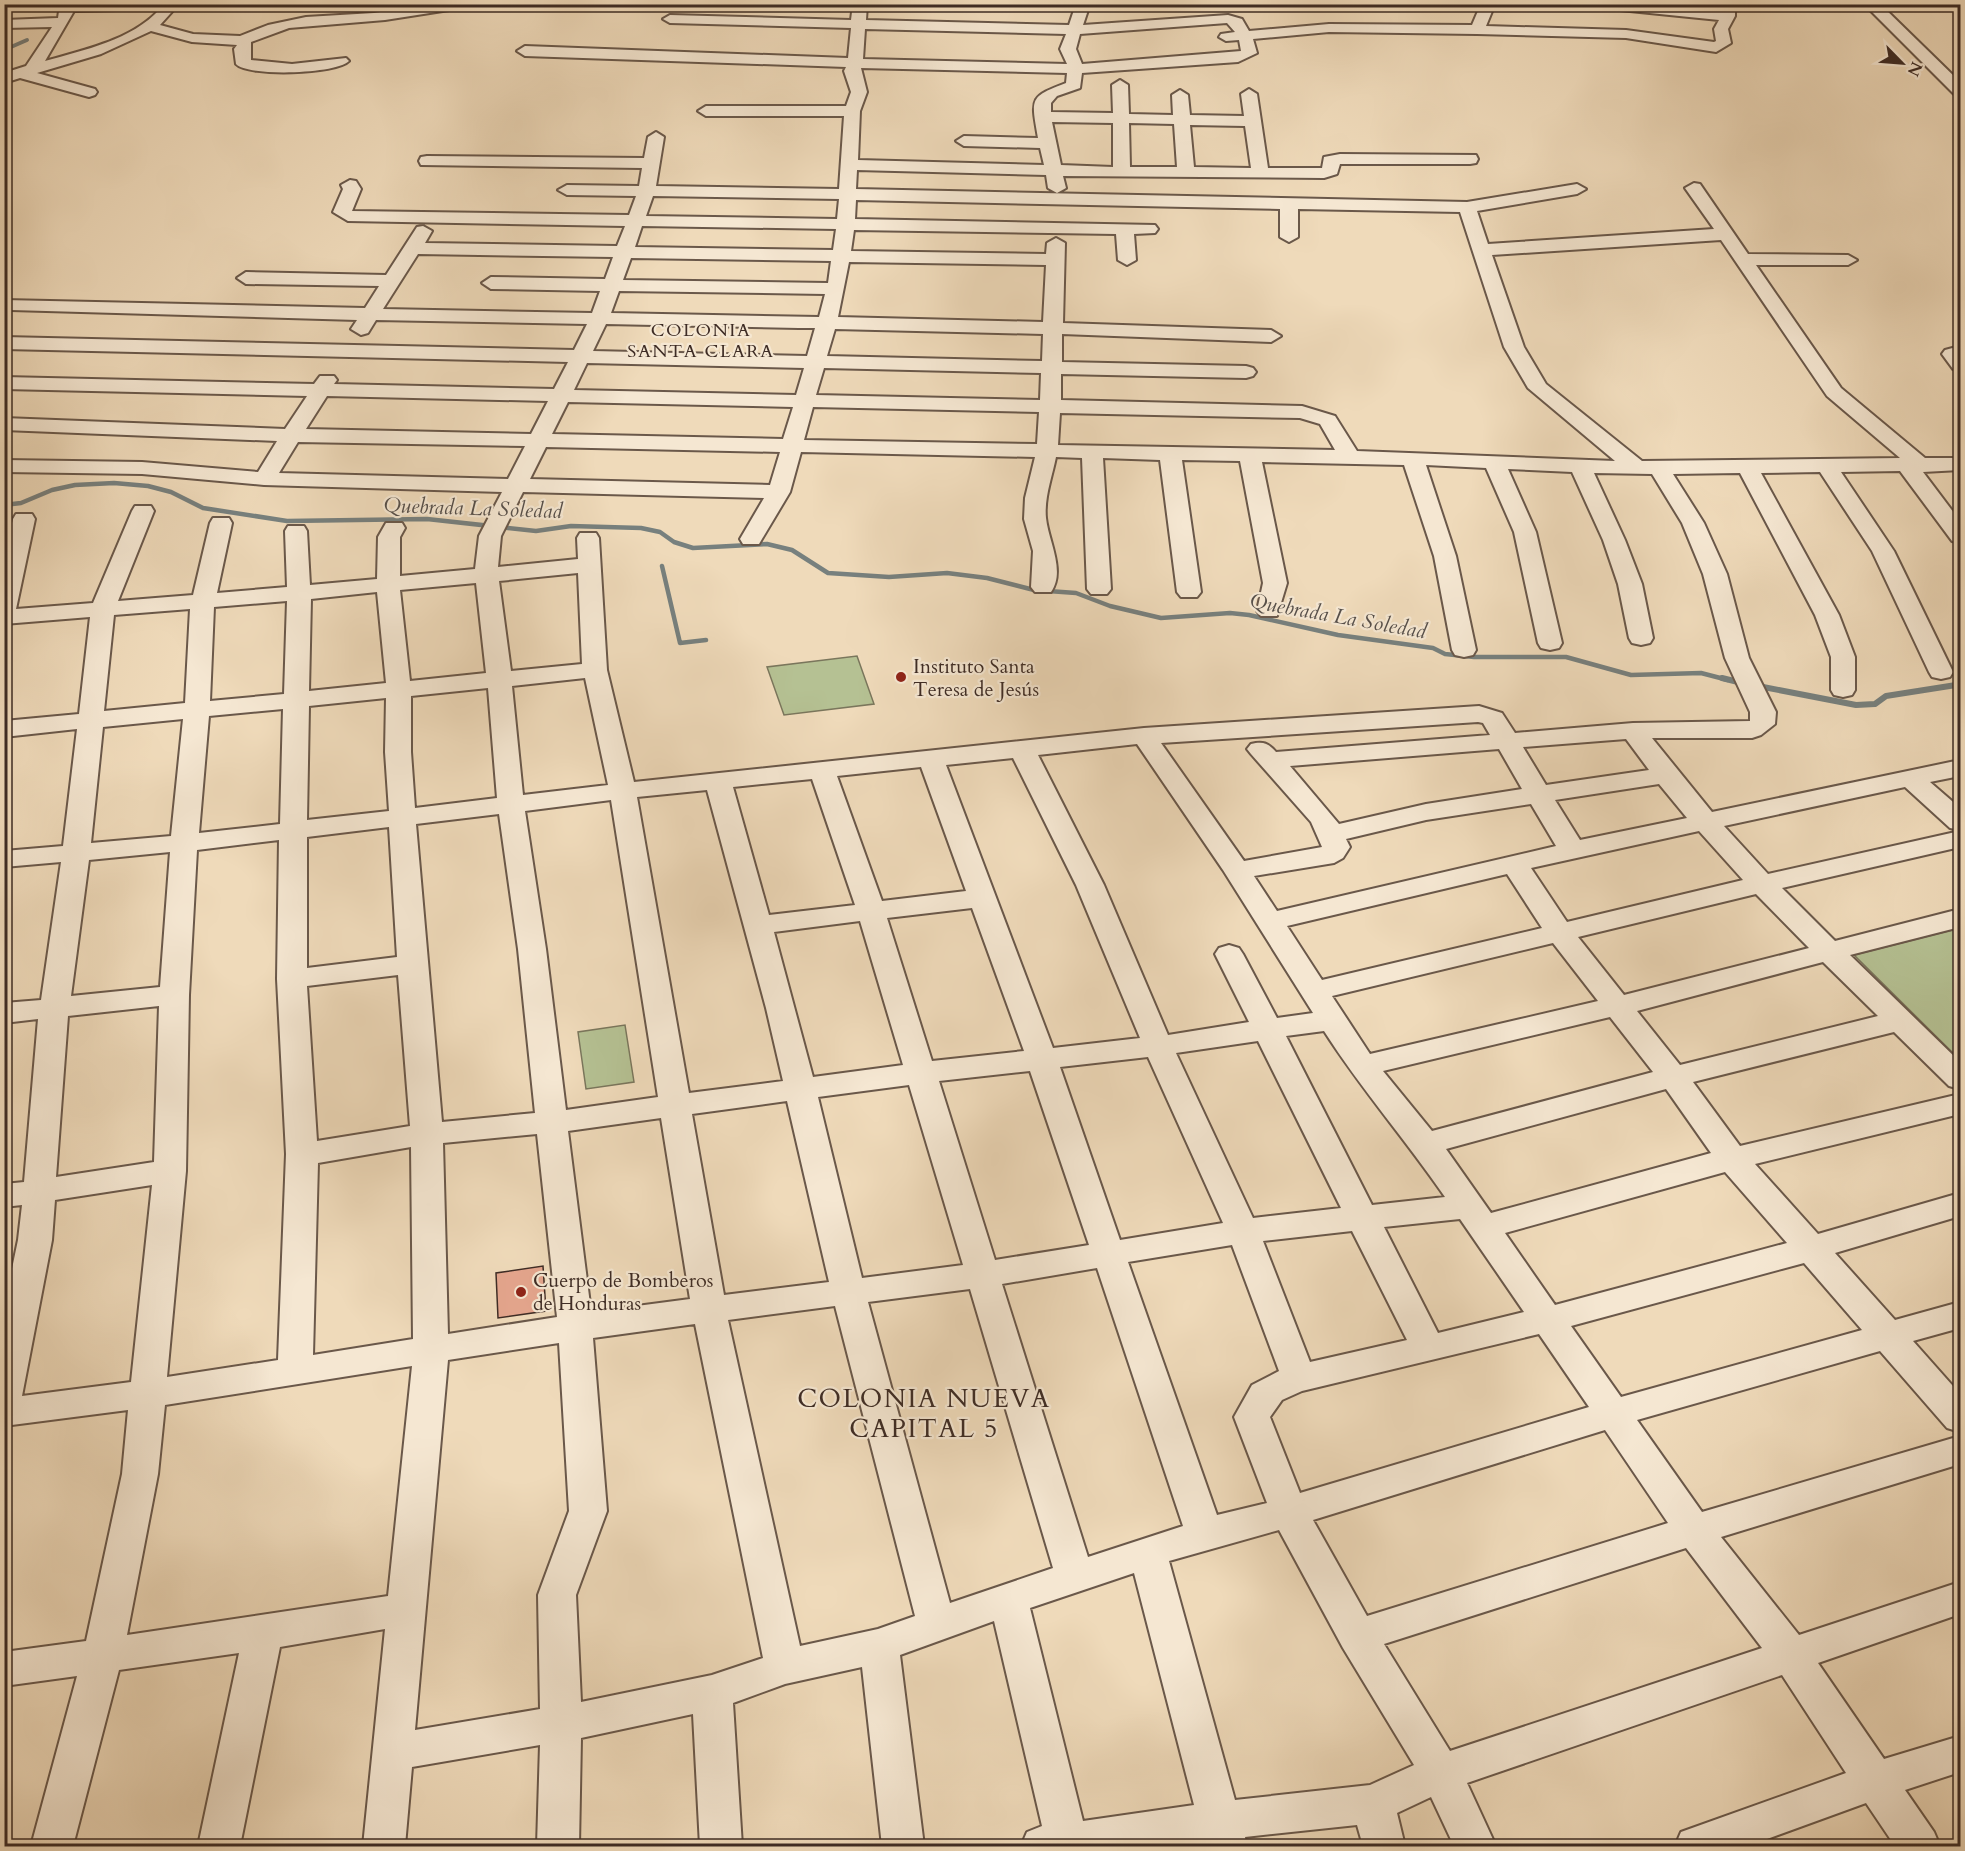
<svg xmlns="http://www.w3.org/2000/svg" width="1965" height="1851" font-family="Cardo,serif">
<rect width="100%" height="100%" fill="#efdaba"/>
<filter id="stains"><feTurbulence type="fractalNoise" baseFrequency=".00333" numOctaves="4"/><feColorMatrix values="0 0 0 0 .2 0 0 0 0 .09 0 0 0 0 .02 0 0 0 .5 -.17"/></filter>
<radialGradient id="worn" r=".72"><stop offset=".6" stop-color="#630" stop-opacity="0"/><stop offset="1" stop-color="#630" stop-opacity=".3"/></radialGradient>
<path fill="#b5c193" stroke="#7a765c" stroke-width="1.5" d="M 857,656 L 874,704 L 784,715 L 767,667 Z
M 1960,928 L 1960,1060 L 1854,955 Z
M 625,1025 L 634,1082 L 586,1089 L 578,1032 Z"/>
<g fill="none" stroke-linecap="round" stroke-linejoin="round">
<path stroke="#77807e" stroke-width="4" d="M 4,50 L 27,40"/>
<path stroke="#77807e" stroke-width="4.5" d="M 4,505 L 21,503 L 52,490 L 75,485 L 114,483 L 148,486 L 171,492 L 203,508 L 287,521 L 427,519 L 536,531 L 571,526 L 641,528 L 660,532 L 674,542 L 693,548 L 767,544 L 792,550 L 828,573 L 889,577 L 947,573 L 987,578 L 1034,590 L 1076,593 L 1110,606 L 1161,618 L 1230,613 L 1249,615 L 1338,635 L 1433,648 L 1445,654 L 1474,657 L 1566,657 L 1631,675 L 1701,673 L 1728,680
M 662,566 L 680,643 L 706,640"/>
<path stroke="#77807e" stroke-width="6" d="M 1722,678 L 1742,683
M 1758,686 L 1856,705 L 1875,704 L 1886,696 L 1956,685 L 1960,681"/>
</g>
<path fill="#e5a68e" stroke="#3e2c25" stroke-width="1.5" d="M 543,1266 L 546,1311 L 498,1318 L 496,1273 Z"/>
<g fill="none" stroke-linecap="round" stroke-linejoin="round">
<g stroke="#6a584a" stroke-width="4">
<path id="minor" d="M 60,4 L 179,4 L 160,25 L 193,34 L 240,36 L 268,25 L 306,17 L 374,13 L 433,4 L 469,4 L 462,8 L 385,20 L 289,28 L 251,42 L 251,60 L 292,64 L 346,58 L 349,61 C 337,74 248,77 236,64 L 234,49 L 237,45 L 192,42 L 151,31 L 101,54 L 37,73 L 95,89 L 97,92 L 95,95 L 89,97 L 20,78 L 4,83 L 4,73 L 26,66 L 52,27 L 4,28 L 4,20 L 58,18 ZM 160,9 C 132,40 84,50 45,61 L 74,11 Z
M 853,4 L 867,4 L 866,20 L 1069,25 L 1076,4 L 1090,4 L 1083,25 L 1228,15 L 1242,19 L 1249,31 L 1329,24 L 1472,25 L 1481,4 L 1495,4 L 1486,26 L 1626,30 L 1714,42 L 1716,41 L 1714,29 L 1719,20 L 1600,8 L 1593,4 L 1652,4 L 1721,11 L 1721,4 L 1735,4 L 1735,16 L 1728,29 L 1731,43 L 1716,52 L 1626,38 L 1477,34 L 1329,32 L 1253,39 L 1257,53 L 1238,62 L 1082,73 L 1080,88 L 1057,96 L 1051,103 L 1051,112 L 1113,113 L 1112,85 L 1120,80 L 1128,85 L 1129,114 L 1173,115 L 1172,95 L 1180,90 L 1188,95 L 1190,115 L 1244,116 L 1241,94 L 1249,89 L 1257,94 L 1268,168 L 1322,168 L 1324,157 L 1340,154 L 1476,155 L 1478,159 L 1476,163 L 1470,164 L 1340,164 L 1337,174 L 1324,178 L 1063,176 L 1066,188 L 1057,193 L 1048,188 L 1046,175 L 857,170 L 856,189 L 1467,202 L 1577,184 L 1586,189 L 1577,194 L 1477,211 L 1488,244 L 1714,229 L 1685,188 L 1694,183 L 1700,184 L 1748,254 L 1848,255 L 1857,260 L 1848,265 L 1756,265 L 1841,388 L 1925,458 L 1960,458 L 1960,470 L 1923,472 L 1960,521 L 1960,543 L 1952,541 L 1900,471 L 1841,472 L 1894,551 L 1953,672 L 1950,677 L 1941,679 L 1932,677 L 1929,672 L 1872,551 L 1820,472 L 1761,473 L 1839,615 L 1855,657 L 1855,690 L 1852,695 L 1843,697 L 1834,695 L 1831,690 L 1831,657 L 1815,615 L 1740,473 L 1673,474 L 1704,523 L 1727,574 L 1749,658 L 1776,712 L 1775,724 L 1761,735 L 1752,738 L 1652,738 L 1712,812 L 1960,760 L 1960,776 L 1930,782 L 1960,808 L 1960,830 L 1950,828 L 1905,787 L 1724,826 L 1768,874 L 1960,831 L 1960,847 L 1782,888 L 1835,941 L 1960,909 L 1960,927 L 1850,955 L 1960,1062 L 1960,1089 L 1949,1086 L 1894,1032 L 1693,1082 L 1740,1146 L 1960,1094 L 1960,1114 L 1755,1164 L 1818,1234 L 1960,1193 L 1960,1216 L 1835,1253 L 1895,1320 L 1960,1302 L 1960,1328 L 1913,1341 L 1960,1394 L 1960,1432 L 1947,1428 L 1880,1351 L 1637,1420 L 1702,1512 L 1960,1436 L 1960,1464 L 1721,1537 L 1799,1635 L 1960,1582 L 1960,1614 L 1818,1663 L 1884,1759 L 1960,1736 L 1960,1772 L 1905,1790 L 1934,1832 L 1940,1846 L 1895,1846 L 1866,1803 L 1748,1846 L 1675,1846 L 1681,1832 L 1846,1773 L 1782,1675 L 1467,1783 L 1496,1846 L 1454,1846 L 1431,1797 L 1397,1813 L 1405,1846 L 1363,1846 L 1357,1825 L 1245,1837 L 1247,1846 L 1205,1846 L 1204,1843 L 1176,1846 L 1021,1846 L 1027,1832 L 1042,1826 L 994,1621 L 900,1655 L 924,1846 L 882,1846 L 862,1667 L 785,1684 L 733,1703 L 742,1846 L 700,1846 L 693,1714 L 581,1738 L 579,1846 L 537,1846 L 540,1745 L 412,1767 L 405,1846 L 363,1846 L 385,1629 L 280,1647 L 240,1846 L 198,1846 L 239,1653 L 119,1670 L 73,1846 L 31,1846 L 77,1676 L 4,1686 L 4,1652 L 86,1641 L 122,1474 L 128,1410 L 4,1426 L 4,1307 L 18,1240 L 22,1205 L 4,1207 L 4,1184 L 24,1182 L 38,1019 L 4,1023 L 4,1003 L 41,1000 L 61,862 L 4,867 L 4,851 L 63,846 L 77,729 L 4,737 L 4,721 L 79,714 L 90,617 L 4,624 L 4,556 L 13,519 L 16,514 L 32,514 L 35,519 L 16,609 L 93,603 L 132,511 L 135,506 L 151,506 L 154,511 L 118,601 L 193,595 L 210,523 L 213,518 L 229,518 L 232,523 L 217,593 L 287,587 L 285,531 L 288,526 L 304,526 L 307,531 L 310,585 L 377,579 L 378,537 L 386,523 L 402,523 L 405,528 L 400,537 L 400,576 L 475,569 L 479,536 L 502,492 L 264,485 L 142,474 L 4,472 L 4,460 L 142,462 L 258,472 L 277,441 L 4,430 L 4,418 L 285,429 L 307,396 L 4,389 L 4,377 L 314,384 L 320,376 L 334,376 L 337,380 L 334,384 L 554,389 L 568,362 L 4,349 L 4,337 L 574,350 L 587,324 L 376,320 L 368,333 L 361,335 L 351,329 L 357,320 L 11,310 L 4,308 L 4,300 L 365,308 L 379,286 L 246,284 L 237,278 L 246,272 L 386,275 L 417,227 L 423,226 L 432,231 L 425,243 L 617,246 L 625,226 L 348,221 L 333,212 L 343,189 L 341,185 L 350,180 L 356,181 L 361,189 L 352,211 L 629,215 L 636,196 L 567,195 L 558,190 L 567,185 L 639,186 L 642,168 L 421,165 L 419,161 L 421,157 L 427,156 L 644,158 L 648,137 L 656,132 L 664,137 L 656,186 L 839,189 L 844,116 L 706,116 L 698,111 L 706,106 L 846,106 L 851,92 L 844,71 L 846,67 L 525,56 L 517,51 L 525,46 L 848,58 L 851,28 L 670,23 L 663,19 L 670,15 L 851,20 ZM 1227,23 L 1235,32 L 1221,34 L 1219,37 L 1226,41 L 1239,40 L 1241,51 L 1082,64 L 1076,49 L 1080,34 ZM 865,29 L 1066,34 L 1060,49 L 1067,64 L 863,59 ZM 861,68 L 1067,73 L 1066,83 C 1029,97 1031,98 1038,138 L 964,136 L 956,141 L 964,146 L 1040,148 L 1044,165 L 858,160 L 860,111 L 867,92 ZM 1052,122 L 1113,123 L 1113,167 L 1061,165 ZM 1129,123 L 1174,124 L 1177,167 L 1130,167 ZM 1190,125 L 1245,126 L 1251,168 L 1194,167 ZM 653,196 L 839,199 L 837,219 L 646,216 ZM 856,200 L 1280,209 L 1280,237 L 1289,242 L 1298,237 L 1298,209 L 1460,212 L 1504,347 L 1528,388 L 1615,461 L 1357,451 L 1335,416 L 1302,406 L 1061,400 L 1061,374 L 1246,378 L 1253,376 L 1256,372 L 1253,368 L 1246,366 L 1062,362 L 1062,334 L 1271,342 L 1281,336 L 1271,330 L 1063,323 L 1065,243 L 1056,238 L 1047,243 L 1046,254 L 851,251 L 854,230 L 1116,234 L 1118,260 L 1127,265 L 1136,260 L 1134,234 L 1155,233 L 1158,229 L 1155,225 L 855,219 ZM 642,226 L 836,229 L 833,250 L 635,247 ZM 1721,240 L 1827,396 L 1900,458 L 1642,461 L 1546,384 L 1524,347 L 1492,255 ZM 418,254 L 613,257 L 605,279 L 491,277 L 482,283 L 491,289 L 600,291 L 592,313 L 383,309 ZM 631,258 L 831,261 L 828,283 L 623,280 ZM 849,262 L 1046,265 L 1043,322 L 838,317 ZM 619,291 L 825,294 L 819,317 L 611,313 ZM 606,324 L 799,328 L 815,328 L 807,356 L 593,351 ZM 835,329 L 1043,334 L 1042,361 L 827,356 ZM 587,363 L 804,368 L 796,395 L 574,390 ZM 824,368 L 1041,373 L 1040,400 L 816,395 ZM 327,396 L 548,401 L 531,434 L 306,429 ZM 568,402 L 793,407 L 783,439 L 552,434 ZM 813,407 L 1039,412 L 1037,444 L 804,440 ZM 1060,413 L 1300,418 L 1320,424 L 1335,450 L 1058,445 ZM 298,442 L 525,446 L 508,479 L 279,473 ZM 546,447 L 780,452 L 770,485 L 530,479 ZM 801,452 L 1035,457 L 1025,498 L 1024,519 L 1033,551 L 1031,587 L 1035,592 L 1051,592 C 1066,571 1048,540 1046,518 C 1044,498 1052,477 1056,457 L 1082,458 L 1087,589 L 1091,594 L 1107,594 L 1111,589 L 1103,458 L 1160,460 L 1177,592 L 1181,597 L 1197,597 L 1201,592 L 1182,460 L 1240,461 L 1263,583 L 1257,611 L 1261,616 L 1277,616 L 1287,583 L 1262,462 L 1404,465 L 1434,556 L 1452,650 L 1455,655 L 1464,657 L 1473,655 L 1476,650 L 1456,556 L 1426,465 L 1486,468 L 1514,532 L 1538,643 L 1541,648 L 1550,650 L 1559,648 L 1562,643 L 1536,532 L 1508,469 L 1572,472 L 1603,540 L 1618,584 L 1629,638 L 1632,643 L 1641,645 L 1650,643 L 1653,638 L 1642,584 L 1625,540 L 1594,473 L 1652,474 L 1682,523 L 1703,574 L 1725,658 L 1750,712 L 1750,721 L 1633,723 L 1515,733 L 1502,713 L 1479,706 L 1144,728 L 634,782 L 607,670 L 599,538 L 596,533 L 580,533 L 577,538 L 578,559 L 498,567 L 501,536 L 523,492 L 764,498 L 740,539 L 743,544 L 759,544 L 790,492 ZM 578,573 L 582,664 L 511,671 L 499,581 ZM 476,583 L 486,673 L 410,681 L 400,590 ZM 377,592 L 386,683 L 309,691 L 311,599 ZM 287,601 L 284,694 L 210,701 L 214,607 ZM 190,609 L 185,703 L 104,711 L 114,615 ZM 585,678 L 608,785 L 523,795 L 512,686 ZM 488,688 L 497,798 L 415,808 L 411,752 L 411,696 ZM 386,698 L 385,752 L 389,811 L 307,820 L 309,706 ZM 283,709 L 280,824 L 199,833 L 209,716 ZM 183,719 L 171,836 L 91,843 L 103,727 ZM 1478,722 L 1483,723 L 1490,735 L 1276,752 C 1268,743 1263,741 1251,744 L 1247,749 L 1251,754 L 1311,822 L 1322,847 L 1244,861 L 1161,743 ZM 1626,739 L 1649,770 L 1546,785 L 1523,747 ZM 1137,744 L 1223,870 L 1313,1013 L 1277,1018 L 1243,954 L 1239,948 L 1229,945 L 1219,948 L 1215,954 L 1249,1022 L 1168,1035 L 1104,885 L 1038,755 ZM 1499,749 L 1522,789 L 1426,804 L 1339,824 L 1290,766 ZM 1013,758 L 1076,885 L 1140,1038 L 1053,1048 L 946,765 ZM 921,767 L 966,891 L 882,901 L 837,776 ZM 812,779 L 855,905 L 769,915 L 733,787 ZM 1659,784 L 1687,818 L 1580,840 L 1555,800 ZM 707,790 L 766,1008 L 783,1081 L 689,1093 L 637,797 ZM 611,800 L 658,1097 L 566,1110 L 546,949 L 525,811 ZM 1531,804 L 1556,846 L 1277,911 L 1254,876 L 1334,863 L 1343,858 L 1350,847 L 1346,839 L 1426,820 ZM 499,814 L 518,949 L 535,1113 L 442,1122 L 416,824 ZM 389,827 L 397,957 L 307,968 L 307,837 ZM 1699,831 L 1743,880 L 1567,922 L 1531,868 ZM 279,840 L 277,979 L 286,1154 L 278,1360 L 167,1377 L 186,1171 L 189,995 L 197,850 ZM 170,852 L 160,987 L 71,996 L 89,860 ZM 1507,874 L 1542,928 L 1322,980 L 1287,926 ZM 1756,894 L 1809,948 L 1624,995 L 1578,937 ZM 972,908 L 1024,1051 L 932,1061 L 887,918 ZM 860,921 L 903,1065 L 813,1077 L 774,932 ZM 1553,943 L 1598,1001 L 1370,1054 L 1332,996 ZM 1823,962 L 1878,1016 L 1680,1065 L 1637,1011 ZM 398,975 L 410,1126 L 317,1141 L 307,986 ZM 159,1006 L 154,1162 L 56,1177 L 68,1016 ZM 1610,1017 L 1653,1072 L 1432,1131 L 1383,1071 ZM 1324,1031 C 1361,1089 1406,1140 1445,1197 L 1372,1205 L 1286,1036 ZM 1258,1041 L 1341,1208 L 1253,1218 L 1176,1053 ZM 1148,1057 L 1223,1223 L 1120,1240 L 1060,1067 ZM 1030,1071 L 1089,1245 L 995,1260 L 939,1081 ZM 909,1085 L 963,1265 L 862,1278 L 818,1097 ZM 1666,1089 L 1711,1153 L 1491,1213 L 1446,1149 ZM 787,1101 L 829,1282 L 724,1295 L 692,1114 ZM 661,1118 L 690,1299 L 591,1312 L 568,1131 ZM 537,1134 L 557,1317 L 448,1334 L 443,1143 ZM 411,1147 L 413,1339 L 313,1355 L 318,1163 ZM 1725,1172 L 1787,1243 L 1555,1305 L 1505,1233 ZM 152,1185 L 131,1382 L 22,1396 L 52,1240 L 55,1200 ZM 1460,1219 L 1524,1312 L 1438,1333 L 1384,1227 ZM 1352,1231 L 1407,1340 L 1310,1362 L 1263,1241 ZM 1232,1245 L 1279,1371 L 1252,1385 L 1234,1417 L 1267,1503 L 1217,1515 L 1128,1262 ZM 1804,1263 L 1862,1330 L 1621,1397 L 1571,1326 ZM 1097,1268 L 1183,1526 L 1088,1557 L 1002,1284 ZM 970,1289 L 1053,1568 L 950,1603 L 868,1302 ZM 835,1306 L 915,1616 L 878,1629 L 800,1646 L 728,1320 ZM 695,1324 L 763,1658 L 712,1675 L 581,1702 L 576,1595 L 607,1511 L 593,1338 ZM 1539,1334 L 1589,1407 L 1300,1493 L 1270,1417 L 1282,1400 L 1302,1391 ZM 559,1343 L 569,1511 L 538,1595 L 540,1709 L 415,1730 L 448,1360 ZM 412,1366 L 388,1596 L 127,1635 L 158,1474 L 165,1405 ZM 1605,1430 L 1668,1523 L 1367,1616 L 1313,1520 ZM 1279,1530 L 1343,1648 L 1414,1765 L 1370,1785 L 1235,1800 L 1169,1561 ZM 1686,1548 L 1762,1648 L 1450,1751 L 1384,1644 ZM 1134,1573 L 1194,1805 L 1083,1821 L 1030,1608 Z
M 1864,4 L 1880,4 L 1960,82 L 1960,96 L 1954,94 Z
M 1960,346 L 1960,371 L 1953,369 L 1942,354 L 1945,350 Z"/>
</g>
<use href="#minor" fill="#f5e7d2" fill-rule="evenodd"/>
</g>
<g fill="#8f2418" stroke="#f5e7d2" stroke-width="2">
<circle cx="901" cy="677" r="6"/>
<circle cx="521" cy="1292" r="6"/>
</g>
<g text-anchor="middle" stroke-width="4.5" stroke-linejoin="round" paint-order="stroke">
<g font-size="18" letter-spacing="1.5" fill="#3e2c25" stroke="#f5e7d2">
<text x="701" y="336">COLONIA<tspan x="701" dy="21">SANTA CLARA</tspan></text>
</g>
<g font-size="20" fill="#3e2c25" stroke="#f5e7d2" text-anchor="start">
<text x="913" y="673">Instituto Santa<tspan x="913" dy="23">Teresa de Jesús</tspan></text>
<text x="533" y="1287">Cuerpo de Bomberos<tspan x="533" dy="23">de Honduras</tspan></text>
</g>
<g font-size="21" font-style="italic" fill="#564f4a" stroke="#f5e7d2">
<text transform="translate(473 508) rotate(2)" y="7">Quebrada La Soledad</text>
<text transform="translate(1338 616) rotate(10)" y="7">Quebrada La Soledad</text>
</g>
<g font-size="26" letter-spacing="1.5" fill="#3e2c25" stroke="#f5e7d2">
<text x="924" y="1407">COLONIA NUEVA<tspan x="924" dy="30">CAPITAL 5</tspan></text>
</g>
</g>
<rect width="1965" height="1851" fill="none" stroke="#efdaba" stroke-width="24"/>
<rect x="6" y="6" width="1953" height="1839" fill="none" stroke="#3e2c25" stroke-width="3"/>
<rect x="12" y="12" width="1941" height="1827" fill="none" stroke="#3e2c25" stroke-width="1.5"/>
<g transform="translate(1902 63) rotate(115)" stroke="#f5e7d2" stroke-width="4.5" paint-order="stroke">
<path d="M0-4.5L10 22L0 15L-10 22Z" fill="#3e2c25"/>
<text y="-9" font-size="16" font-weight="bold" text-anchor="middle" fill="#3e2c25">N</text>
</g>
<rect width="100%" height="100%" filter="url(#stains)"/>
<rect width="100%" height="100%" fill="url(#worn)"/>
</svg>
